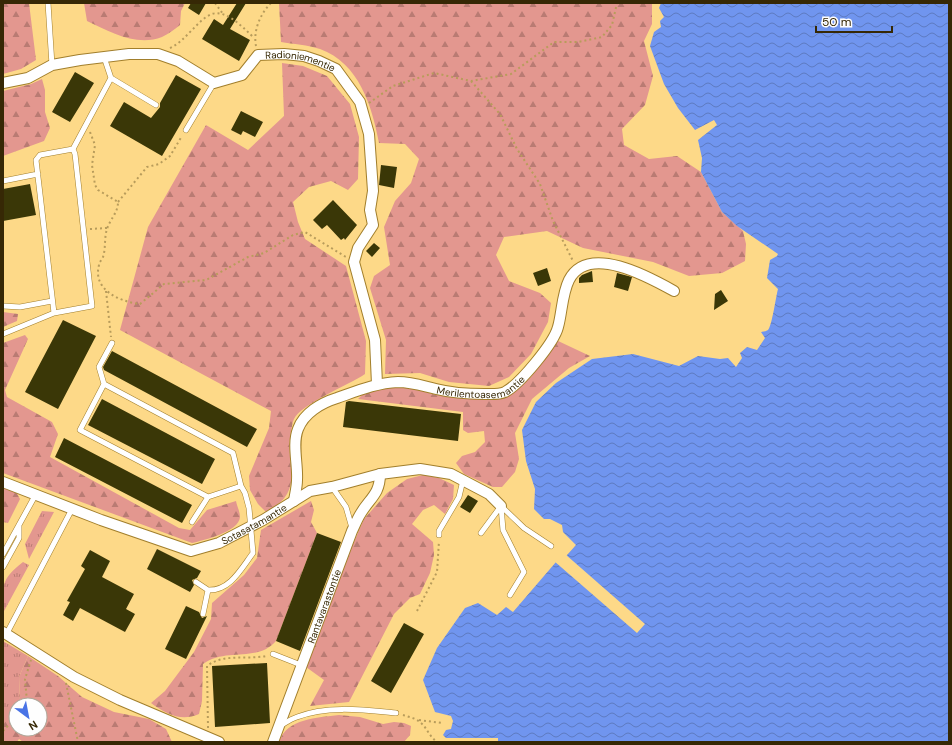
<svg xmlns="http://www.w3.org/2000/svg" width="952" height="745" font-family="'DM Sans',sans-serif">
<defs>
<pattern id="grass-tufts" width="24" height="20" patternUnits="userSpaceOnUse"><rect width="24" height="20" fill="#e3978f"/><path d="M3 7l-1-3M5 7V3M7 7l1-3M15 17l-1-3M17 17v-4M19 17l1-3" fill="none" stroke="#b97b73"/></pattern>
<pattern id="forest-firs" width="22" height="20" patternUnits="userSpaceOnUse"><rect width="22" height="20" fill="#e3978f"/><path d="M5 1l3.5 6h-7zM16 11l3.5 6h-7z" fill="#b97b73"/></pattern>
<pattern id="water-waves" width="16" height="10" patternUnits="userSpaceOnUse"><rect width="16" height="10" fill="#7095ef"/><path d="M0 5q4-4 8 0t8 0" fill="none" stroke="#5d7ac0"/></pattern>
</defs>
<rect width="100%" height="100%" fill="#fdd988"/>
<path fill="url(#grass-tufts)" d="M 42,511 L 54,512 L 29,559 L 25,544 Z
M 23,562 L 29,565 L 3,613 C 3,585 0,580 23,562 Z
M 3,641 L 28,656 L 19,677 L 20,700 L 12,715 L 3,725 Z"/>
<path fill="url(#forest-firs)" d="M 3,3 L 29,3 L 36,60 L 21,69 L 3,74 Z
M 84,3 L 185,3 L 181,11 L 180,25 C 175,29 168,34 162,37 C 137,47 110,32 87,21 Z
M 279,3 L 652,3 L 652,24 L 644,41 L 653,76 L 645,105 L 622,129 L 624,145 L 649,159 L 677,156 L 701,172 L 722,212 L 743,231 L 746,244 L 745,261 L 722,273 L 689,276 L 653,262 L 583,248 L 547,231 L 504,237 L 496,255 L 509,281 L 540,293 L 551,303 L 548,322 L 531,354 L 509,377 L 489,386 L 449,382 L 420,373 L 385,374 L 386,340 L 370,288 L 374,276 L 390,265 L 384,227 L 395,201 L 411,183 L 419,159 L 405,144 L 379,143 C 372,106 359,63 320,49 C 308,45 293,44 281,42 Z
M 282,63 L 303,66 L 327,76 L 350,104 L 359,137 L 358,179 L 348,190 L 331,181 L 309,187 L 293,202 L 298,222 L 305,239 L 346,266 L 366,341 L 365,374 C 349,385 301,404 294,419 C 292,423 292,428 291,431 C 284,466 307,491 266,512 L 258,504 L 250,490 L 249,476 L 269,428 L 271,411 L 120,330 L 148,227 L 206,125 L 248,150 L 284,116 Z
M 42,79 L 45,90 L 45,112 L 50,128 L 44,141 L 3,156 L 3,91 L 31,84 Z
M 3,312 L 18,314 L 17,321 L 3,327 Z
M 25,335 L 28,339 L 5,390 L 7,397 L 52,422 L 58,434 L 50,457 L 179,528 L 190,530 L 207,510 L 236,501 C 237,506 240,512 240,517 C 239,532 204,540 192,543 L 3,473 L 3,343 Z
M 556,340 L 590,356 L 569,368 L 532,399 L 515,433 L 519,459 L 515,472 L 502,487 L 493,487 L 464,474 L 456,463 L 462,456 L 475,452 L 485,442 L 484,431 L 468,433 L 463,430 L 463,412 L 358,399 L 364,393 L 384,387 L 408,386 L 432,394 L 469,399 L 491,399 L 508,396 L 531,377 Z
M 423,475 L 439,478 L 454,485 L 453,499 L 445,514 L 434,505 L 423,510 L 412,524 L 433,542 L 434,555 L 430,573 L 420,594 L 410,598 L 394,614 L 349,702 L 310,706 L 324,680 L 306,667 L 353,544 L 364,519 L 387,493 L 407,479 Z
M 3,487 L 16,492 L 20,499 L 8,523 L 3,522 Z
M 311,501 L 314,510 L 311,522 L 317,533 L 276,641 C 257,663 227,647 203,664 L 202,701 L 199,714 C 181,722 166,714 151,703 L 165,691 L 194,652 L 211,619 L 212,603 L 244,575 L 257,558 L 261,530 Z
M 28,656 L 58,676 L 82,697 L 114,712 L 149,719 L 166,729 L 172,742 L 23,742 L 19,739 L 17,742 L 3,742 L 3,725 L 16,708 L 16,729 L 40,729 L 40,705 L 18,705 L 20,700 L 19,677 Z
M 339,715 L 360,717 L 383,724 L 394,722 L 404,723 L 411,726 L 410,735 L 404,742 L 279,742 C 287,718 317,718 339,715 Z"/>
<path fill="url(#water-waves)" d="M 661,3 L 949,3 L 949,742 L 445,742 L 446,738 L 443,735 L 446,730 L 451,729 L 453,721 L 451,716 L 435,712 L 423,680 L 437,648 L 465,608 L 478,603 L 497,615 L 506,607 L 513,612 L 556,562 L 559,564 L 576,545 L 563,532 L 562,525 L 550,519 L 544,519 L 534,509 L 535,489 L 526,461 L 522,430 L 536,402 L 556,383 L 592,359 L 633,354 L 679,366 L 698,356 L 720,359 L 728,358 L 736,367 L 742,358 L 740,353 L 747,347 L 757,350 L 765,338 L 761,332 C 762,332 767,331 768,330 C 772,326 776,296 778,289 L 767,278 L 770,260 L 777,256 L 778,254 L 737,226 L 722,212 L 701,172 L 702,158 L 698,140 L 717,125 L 714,120 L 695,130 L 678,108 L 664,84 L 650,46 L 654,32 L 661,27 L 660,21 L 664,17 L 659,8 Z"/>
<path fill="#fdd988" d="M 565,554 L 645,624 L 637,633 L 554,561 L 558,561 Z
M 444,738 L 498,738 L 498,742 L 443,742 Z"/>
<path fill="#3a3707" d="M 191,3 L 206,3 L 199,15 L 188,8 Z
M 237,3 L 246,3 L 230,29 L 250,40 L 239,61 L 202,39 L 214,19 L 223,25 Z
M 75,72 L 94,83 L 70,122 L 52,112 Z
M 176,75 L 201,89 L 162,156 L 110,126 L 124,102 L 151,118 L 160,107 L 160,103 Z
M 241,111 L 263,122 L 255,137 L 243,131 L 241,135 L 231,130 Z
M 381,165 L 397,167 L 394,188 L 379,185 Z
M 30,184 L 36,215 L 3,221 L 3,189 Z
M 333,200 L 357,225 L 345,240 L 344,238 L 341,240 L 327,225 L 322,229 L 313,220 Z
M 374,243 L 380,248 L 372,257 L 366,251 Z
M 547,268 L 551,281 L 538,286 L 533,273 Z
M 592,271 L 593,282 L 579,283 L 579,278 L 582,275 Z
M 617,273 L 632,277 L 628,291 L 614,287 Z
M 721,290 L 728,301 L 714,310 L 715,294 Z
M 63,320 L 96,336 L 58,409 L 25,392 Z
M 112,351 L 257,429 L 247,447 L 104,370 L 103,367 Z
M 102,399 L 215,459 L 202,484 L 88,425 Z
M 349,401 L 461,414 L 458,441 L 343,427 L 346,402 Z
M 64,438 L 192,505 L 182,523 L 55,457 Z
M 468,495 L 478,501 L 470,513 L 460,507 Z
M 317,533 L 341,542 L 300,651 L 276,641 Z
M 157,549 L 201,571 L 197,578 L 192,580 L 194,585 L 190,592 L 147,569 Z
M 90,550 L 110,561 L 102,577 L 134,594 L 126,609 L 135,614 L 125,632 L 80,608 L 73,621 L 63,615 L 70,602 L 67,601 L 85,569 L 81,566 Z
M 186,606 L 199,612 L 202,618 L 207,616 L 186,659 L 165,649 Z
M 404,623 L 424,634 L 391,693 L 371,681 Z
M 267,663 L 270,723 L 215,727 L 212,666 Z"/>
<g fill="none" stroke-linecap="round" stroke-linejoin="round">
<g stroke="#a27f2c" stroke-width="6">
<path id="lane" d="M 48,3 L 52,65
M 111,78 L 156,105
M 186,130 L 214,83
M 73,149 L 111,78 L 104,57
M 3,181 L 38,174
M 3,306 L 20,307 L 52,301
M 3,334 L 54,313 L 92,306 L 75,154 L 73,149 L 40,155 L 36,160 L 54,313
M 104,384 L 99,367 L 112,343
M 332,487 L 346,507 L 352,528
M 501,506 L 503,530 L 524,572 L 510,595
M 501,506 L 524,528 L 551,546
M 192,522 L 208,497
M 481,533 L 501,506
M 439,535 L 439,531 L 459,497 L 463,480
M 3,554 L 36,494
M 3,567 L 19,538 L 19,526
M 196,582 L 208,590 C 230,591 241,569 253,553 L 249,508 L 245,493 L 241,486 L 233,453 L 104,384 L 80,430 L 208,497 L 241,486
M 203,614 L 208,590
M 7,633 L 72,509
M 273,654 L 301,665
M 280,726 C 285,723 291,719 297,717 C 327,705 365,710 396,713"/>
</g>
<g stroke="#a27f2c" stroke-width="12">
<g id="street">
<path id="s1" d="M 3,83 L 28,78 L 52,65 L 80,60 L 129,54 L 158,54 L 178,61 L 214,83 L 242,75 L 258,55 L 284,54 L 304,56 L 319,61 L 336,69 L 360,102 L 369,134 L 373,191 L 370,210 L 373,225 L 358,248 L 354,262 L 375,340 L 377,384"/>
<path id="s2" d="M 3,482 L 101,520 L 191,551 L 219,543 L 263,520 L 310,491 L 332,487 L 380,474 L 420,469 L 451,474 L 489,494 L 501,506"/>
<path id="s3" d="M 294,501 C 295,494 297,487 297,480 C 298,464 292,444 298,429 C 304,413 321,403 337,398 C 357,391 376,383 398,382 C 412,382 423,386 436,389 C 452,393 468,394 484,394 C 491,394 498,395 505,392 C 520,384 554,343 558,327 C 562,313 562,294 569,280 C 588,243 649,277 674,291"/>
<path d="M 3,632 L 74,677 L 120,700 L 219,742"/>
<path id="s4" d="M 273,742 L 352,531 C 355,525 357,519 361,513 C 370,498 380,494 380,474"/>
</g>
</g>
<path stroke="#b89c5b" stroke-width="2" stroke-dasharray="2 3" stroke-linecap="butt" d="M 215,3 L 223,14
M 256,46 C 253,31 260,14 271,3
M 170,48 C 179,44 185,37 192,30 C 198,24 204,17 212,14 C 226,9 245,29 254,38
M 471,81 L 500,114 L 517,149 L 540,184 L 553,221 L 573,261
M 369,103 L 393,86 L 434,73 L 471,81 L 511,74 L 554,42 L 578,42 L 602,37 L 612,25 L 617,3
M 90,132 L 95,145 L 92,165 L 95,185 L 98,190 L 118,202 C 118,213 110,219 107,229 C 104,238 106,248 103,257 C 102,260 99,262 99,265 C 92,291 122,302 140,304 L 164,284 L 206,280 L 248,257 L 264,253 L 293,235 L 305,232 L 346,257
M 118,202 L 147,167 L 159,164 L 170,156 L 182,136
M 90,229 L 107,228
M 106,291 L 111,337
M 417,611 L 437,572 L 439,541
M 66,683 L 78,742
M 25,705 L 27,702 L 25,679 L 31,660
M 403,715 C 409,717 416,718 421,723 C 427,728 429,736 436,741
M 419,720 L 442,723
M 208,728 L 207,666 C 224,653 246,660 266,656
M 3,731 L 16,717"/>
<use href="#lane" stroke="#fff" stroke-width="5"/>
<use href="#street" stroke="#fff" stroke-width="10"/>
</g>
<g text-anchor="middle" stroke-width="4" stroke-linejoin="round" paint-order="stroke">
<g font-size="10" fill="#362805" stroke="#fefefe">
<text dy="4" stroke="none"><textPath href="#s1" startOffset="321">Radioniementie</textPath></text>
<text dy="4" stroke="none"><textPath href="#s3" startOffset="273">Merilentoasemantie</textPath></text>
<text dy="4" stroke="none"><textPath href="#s2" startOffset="269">Sotasatamantie</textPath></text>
<text dy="4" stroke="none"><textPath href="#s4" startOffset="145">Rantavarastontie</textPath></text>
</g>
</g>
<rect width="952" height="745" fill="none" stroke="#362805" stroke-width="8"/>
<g transform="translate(28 717) rotate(148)"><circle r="19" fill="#fefefe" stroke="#aea89a"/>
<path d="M0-3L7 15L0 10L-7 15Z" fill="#4973e6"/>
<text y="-6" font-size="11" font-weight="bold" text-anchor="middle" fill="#362805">N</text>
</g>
<path d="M816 26v6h76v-6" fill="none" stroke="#362805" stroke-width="2"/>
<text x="822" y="26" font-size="12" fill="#362805" stroke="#fefefe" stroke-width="3" paint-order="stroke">50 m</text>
</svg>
